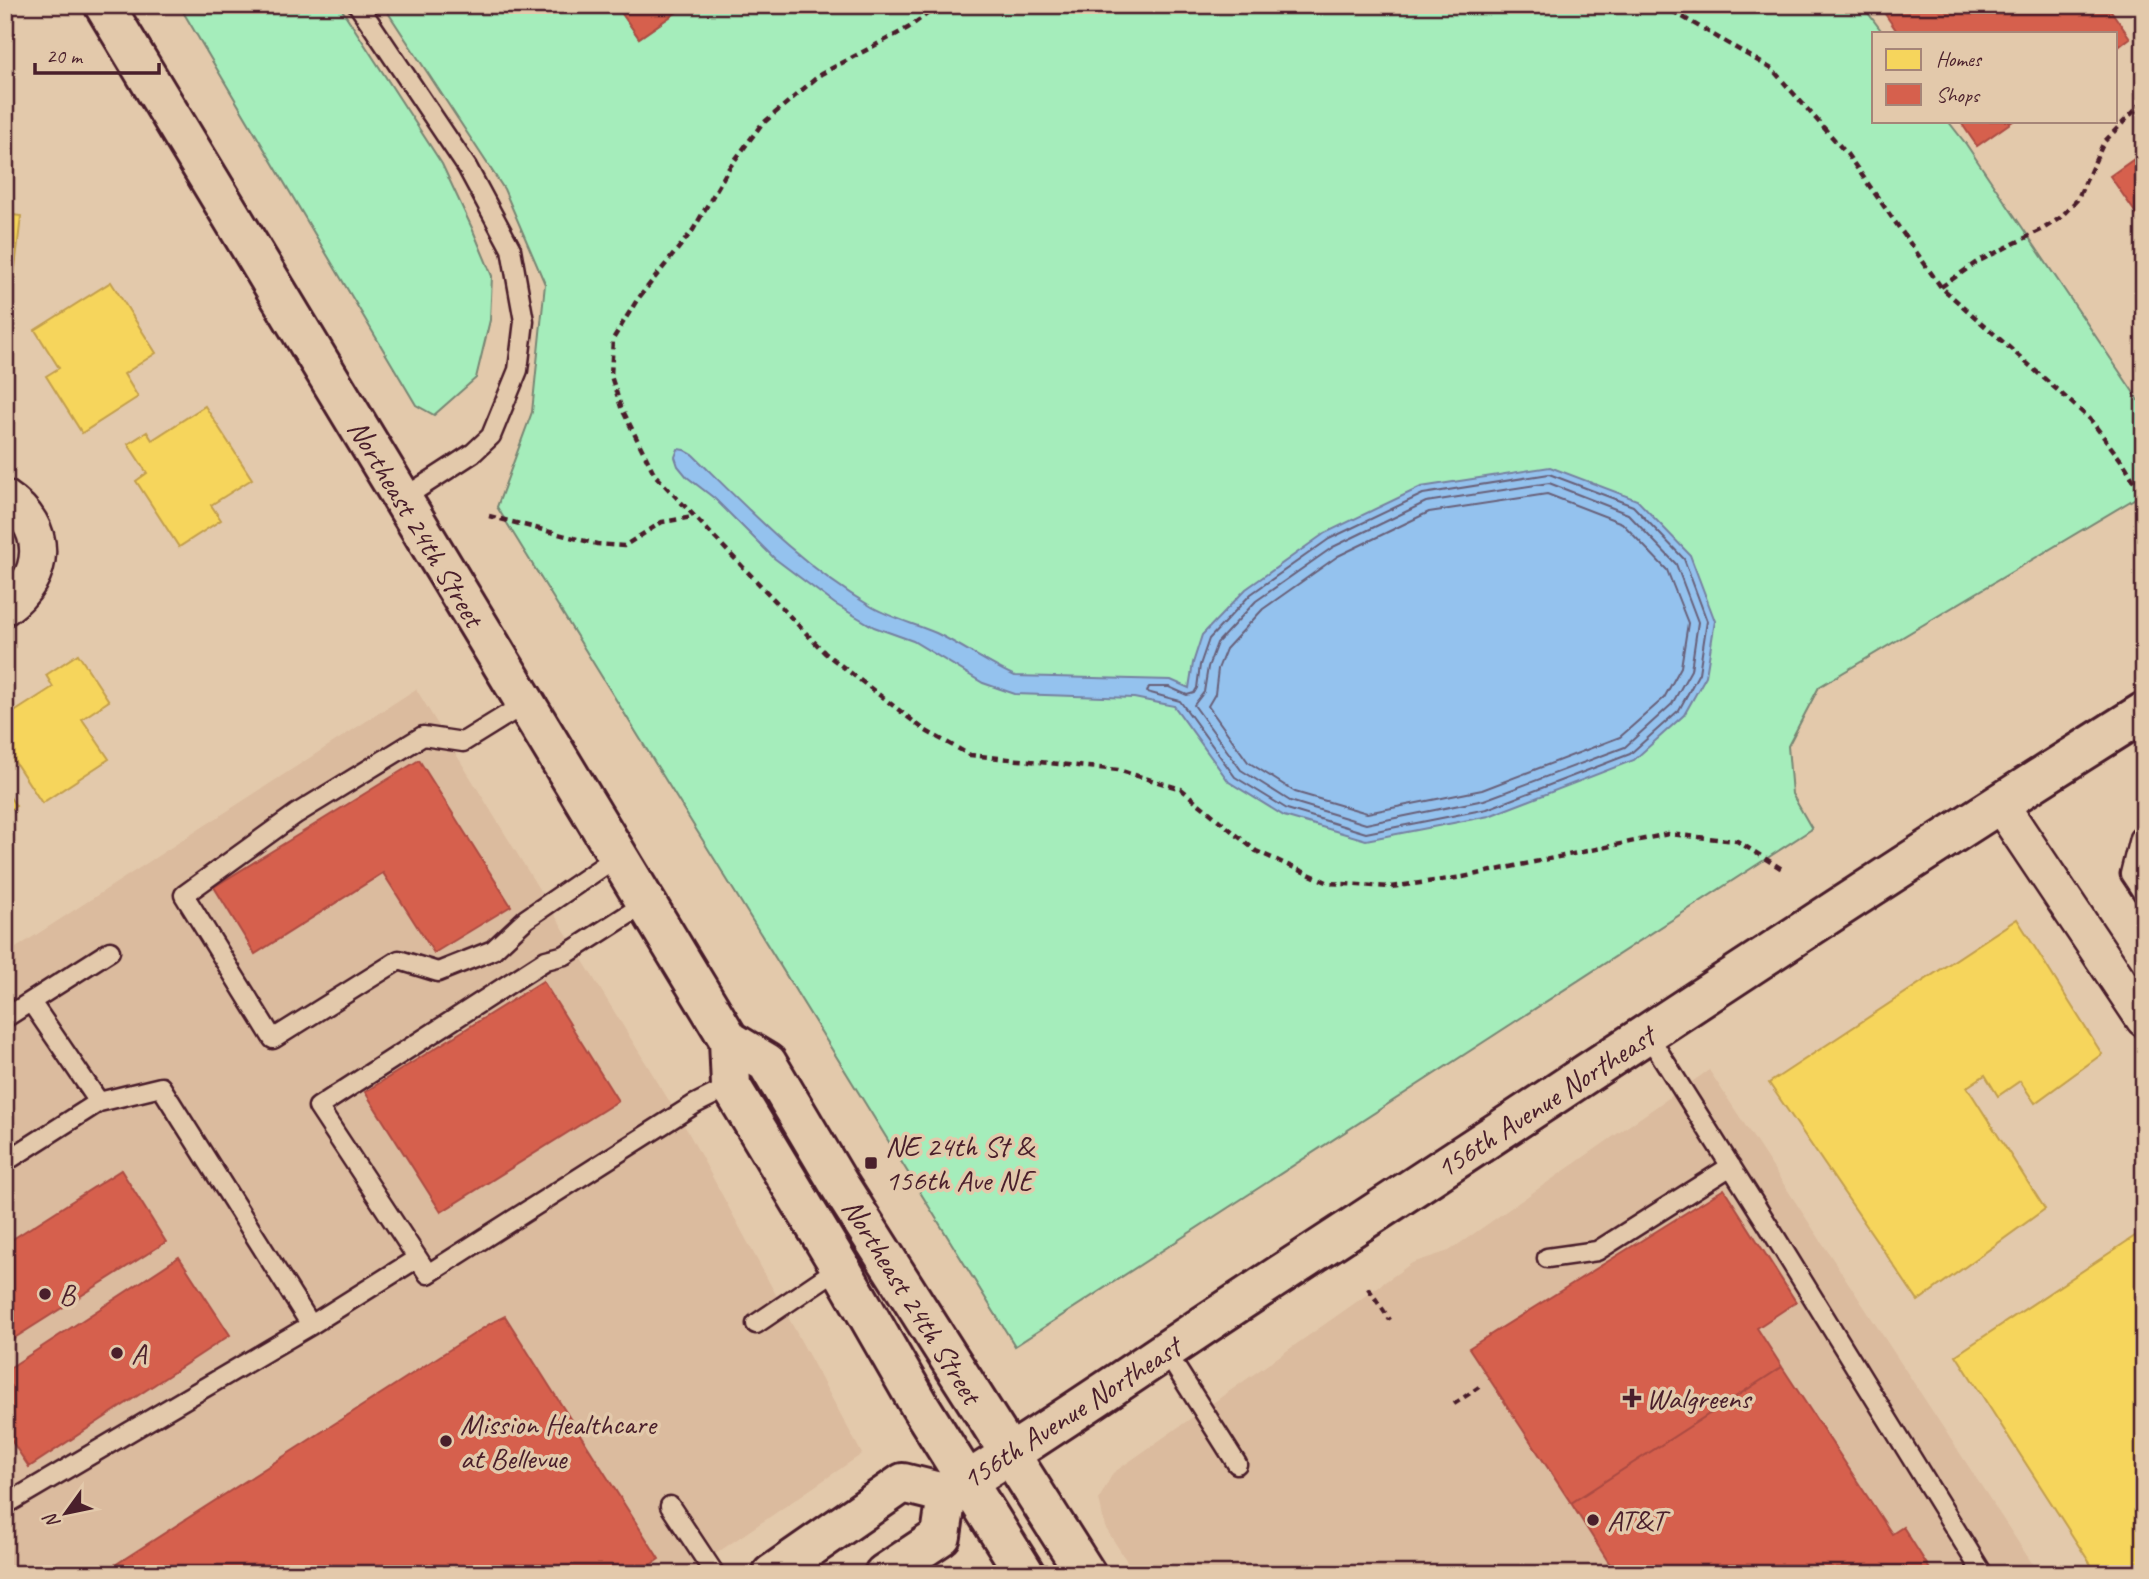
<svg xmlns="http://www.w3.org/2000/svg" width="2149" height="1579" font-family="Caveat,sans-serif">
<rect width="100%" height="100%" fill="#e3c9ab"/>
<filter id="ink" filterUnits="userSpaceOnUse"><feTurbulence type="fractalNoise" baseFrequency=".0143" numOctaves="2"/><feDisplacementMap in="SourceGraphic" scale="14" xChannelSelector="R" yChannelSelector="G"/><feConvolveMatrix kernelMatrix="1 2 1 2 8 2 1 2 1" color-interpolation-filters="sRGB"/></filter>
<g filter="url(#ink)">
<path fill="#dbbb9e" d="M 416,689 L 687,1130 L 862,1454 L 686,1574 L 5,1574 L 5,955 Z
M 1709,1070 L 2039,1574 L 1135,1574 L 1105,1527 L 1099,1499 L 1113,1473 L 1412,1263 L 1449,1251 Z"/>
<path fill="#a5edbb" stroke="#788673" stroke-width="2" d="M 179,5 L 339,5 L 442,164 L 472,228 L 492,276 L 490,320 L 476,378 L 434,415 L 416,405 Z
M 383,5 L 616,5 L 639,38 L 687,5 L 1862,5 L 1883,33 L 1874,33 L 1874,121 L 1948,121 L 1966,144 L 2144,408 L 2144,493 L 1819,687 L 1788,746 L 1792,794 L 1812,829 L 1015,1346 L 497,507 L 532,412 L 545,284 L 504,189 Z"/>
<path fill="#94c2ee" stroke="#7681a0" stroke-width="2" d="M 678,449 L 684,450 L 693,455 C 749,510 803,567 872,607 C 891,618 915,624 936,633 C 963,646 988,664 1015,676 L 1171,680 L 1189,688 L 1193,663 L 1202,635 L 1246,589 L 1325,533 L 1421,487 L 1550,467 L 1637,500 L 1690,555 L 1715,621 L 1706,676 L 1684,715 L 1634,760 L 1489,816 L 1366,840 L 1284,816 L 1229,782 L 1174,706 L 1134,698 L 1015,694 L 983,683 L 913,641 L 874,627 L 835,604 L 774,558 L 714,498 L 687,477 L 678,466 L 675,457 Z"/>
<path fill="#f6d55c" stroke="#c29e4d" stroke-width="2" d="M 5,214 L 21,216 L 14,277 L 5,276 Z
M 111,282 L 156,353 L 124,374 L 138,397 L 82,433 L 46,376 L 59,368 L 35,330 Z
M 205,406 L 252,479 L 211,505 L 221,520 L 179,547 L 136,481 L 147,473 L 128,444 L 147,432 L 152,440 Z
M 78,654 L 109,701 L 82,719 L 109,759 L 42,803 L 5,747 L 5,718 L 53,687 L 46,675 Z
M 5,790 L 16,806 L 5,813 Z
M 2017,919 L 2102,1054 L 2035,1103 L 2020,1081 L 1998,1096 L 1985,1075 L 1967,1087 L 2045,1209 L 1918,1301 L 1769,1083 Z
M 2144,1230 L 2144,1574 L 2097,1574 L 1956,1355 Z"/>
<path fill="#d6604d" stroke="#ac4c43" stroke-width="2" d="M 616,5 L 687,5 L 639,38 Z
M 1879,5 L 2107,5 L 2130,38 L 2116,49 L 2116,33 L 1898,33 Z
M 1960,121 L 2013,121 L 1977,146 Z
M 2144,152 L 2144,225 L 2110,176 Z
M 419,760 L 511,906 L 434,953 L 383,873 L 255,954 L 214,887 Z
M 543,981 L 618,1101 L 441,1212 L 365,1092 Z
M 121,1170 L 166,1242 L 5,1344 L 5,1244 Z
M 1724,1189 L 1796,1302 L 1757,1328 L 1782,1367 L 1571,1503 L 1469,1348 Z
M 179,1257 L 230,1335 L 29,1467 L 5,1431 L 5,1371 Z
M 505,1316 L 659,1559 L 637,1574 L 101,1574 L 491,1323 Z
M 1782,1367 L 1892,1534 L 1903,1527 L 1933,1574 L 1616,1574 L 1571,1503 Z"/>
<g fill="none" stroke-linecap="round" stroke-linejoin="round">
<path stroke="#686079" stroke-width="2" d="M 1549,474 L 1633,506 L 1684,559 L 1707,621 L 1699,673 L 1679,710 L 1630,754 L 1487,809 L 1366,833 L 1287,809 L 1235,777 L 1180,701 L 1147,692 L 1149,687 L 1169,687 L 1187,695 L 1194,693 L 1197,688 L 1200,665 L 1209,639 L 1251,594 L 1329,539 L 1423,494 Z
M 1549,483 L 1628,514 L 1676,564 L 1698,622 L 1691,670 L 1672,704 L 1625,747 L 1484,800 L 1366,824 L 1290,801 L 1241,770 L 1194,705 L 1204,692 L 1208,667 L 1217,643 L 1256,601 L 1333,547 L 1426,502 Z
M 1547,494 L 1622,523 L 1667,570 L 1688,623 L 1681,667 L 1664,698 L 1620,737 L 1482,790 L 1367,813 L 1295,792 L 1248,762 L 1208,706 L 1215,694 L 1218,669 L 1226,649 L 1263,609 L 1338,556 L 1429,512 Z"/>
<g stroke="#4a1f2b" stroke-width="23">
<path id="lane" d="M 358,5 L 467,167 L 511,249 L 524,321 L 518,370 L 491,436 L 473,453 L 402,499
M 526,703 L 463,742 L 423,736 L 296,814 L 184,895 L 273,1039 L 399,960 L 438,972 L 493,950 L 526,919 L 618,856
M 2144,836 L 2139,838 L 2130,874 L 2144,895
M 646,903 L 565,955 L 546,960 L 318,1107 L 428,1274 L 695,1104 L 731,1086
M 31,1002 L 99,1102
M 5,1018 L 110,951
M 1648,1035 L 1776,1238 L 1983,1574
M 5,1162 L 99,1102 L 161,1087 L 311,1325 L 5,1505
M 1547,1258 L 1597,1251 L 1731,1166
M 756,1324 L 840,1267
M 311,1325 L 416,1259
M 1166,1352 L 1237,1464
M 670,1506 L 715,1574"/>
</g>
<g stroke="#4a1f2b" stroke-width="40">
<path id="street" d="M 5,498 C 50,528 47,576 5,607
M 2000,804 L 2144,1019"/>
</g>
<g stroke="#4a1f2b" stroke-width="44">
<path id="secondary" d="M 104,5 L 729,1040 L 767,1063 L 840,1186 L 1086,1574
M 729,1040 L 731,1086 L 840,1267 L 920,1406 L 1025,1574
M 772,1574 L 903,1483 L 947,1494 C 1063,1422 1175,1343 1289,1269 C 1574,1083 1856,893 2144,712
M 884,1574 L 941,1536 L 947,1494"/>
</g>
<path stroke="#4a1f2b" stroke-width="4.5" stroke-dasharray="7 5" stroke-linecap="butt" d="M 939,5 L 908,28 L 821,74 L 761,125 L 729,168 L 693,230 L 637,300 L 613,339 L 611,376 L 621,407 L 655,475 L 825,653 L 926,731 L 970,755 L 1118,770 L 1181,789 L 1256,851 L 1329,883 L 1391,887 L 1463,877 L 1668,834 L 1737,841 L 1782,869
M 1662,5 L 1772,69 L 1847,154 L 1941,287 L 2090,419 L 2126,467 L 2144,500
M 1941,287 L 1977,262 L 2043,229 L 2060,218 L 2077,200 L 2104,142 L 2144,101
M 489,516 L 597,544 L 624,546 L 662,522 L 693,517
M 1368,1288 L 1390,1320
M 1454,1404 L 1479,1387"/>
<use href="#lane" stroke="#e3c9ab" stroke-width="18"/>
<use href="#street" stroke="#e3c9ab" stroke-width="35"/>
<use href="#secondary" stroke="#e3c9ab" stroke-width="38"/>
</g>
</g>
<g fill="#4a1f2b" stroke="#e3c9ab" stroke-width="2.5">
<rect x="864" y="1156" width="14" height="14" rx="3.5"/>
<circle cx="45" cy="1294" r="7"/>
<circle cx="117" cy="1353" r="7"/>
<path d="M1628.5 1387.5h7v7h7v7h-7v7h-7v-7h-7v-7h7z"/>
<circle cx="446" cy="1441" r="7"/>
<circle cx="1593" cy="1520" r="7"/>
</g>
<g text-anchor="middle" stroke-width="7" stroke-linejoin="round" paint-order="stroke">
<g font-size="30" fill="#4a1f2b" stroke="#e3c9ab">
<text transform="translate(416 523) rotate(59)" y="10">Northeast 24th Street</text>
<text transform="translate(1545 1102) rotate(-33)" y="10">156th Avenue Northeast</text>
<text transform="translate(912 1301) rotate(58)" y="10">Northeast 24th Street</text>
<text transform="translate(1071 1413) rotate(-33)" y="10">156th Avenue Northeast</text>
</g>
<g font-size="30" fill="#4a1f2b" stroke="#e3c9ab" text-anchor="start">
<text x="885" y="1156">NE 24th St &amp;<tspan x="885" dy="34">156th Ave NE</tspan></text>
<text x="59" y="1304">B</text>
<text x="131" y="1363">A</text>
<text x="1646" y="1408">Walgreens</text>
<text x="460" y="1434">Mission Healthcare<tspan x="460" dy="34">at Bellevue</tspan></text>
<text x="1607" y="1530">AT&amp;T</text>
</g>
</g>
<rect width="2149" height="1579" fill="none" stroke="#e3c9ab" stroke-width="28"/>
<rect x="14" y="14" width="2121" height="1551" fill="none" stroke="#4a1f2b" stroke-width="2.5" filter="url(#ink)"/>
<rect x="1872" y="32" width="245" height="91" fill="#e3c9ab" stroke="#a68578" stroke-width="2"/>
<rect x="1886" y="49" width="35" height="21" fill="#f6d55c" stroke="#a68578" stroke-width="2"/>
<text x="1936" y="66" font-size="21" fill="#4a1f2b">Homes</text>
<rect x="1886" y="84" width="35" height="21" fill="#d6604d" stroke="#a68578" stroke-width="2"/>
<text x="1936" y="102" font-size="21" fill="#4a1f2b">Shops</text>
<g transform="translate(66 1513) rotate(237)" stroke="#e3c9ab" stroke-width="5" paint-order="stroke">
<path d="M0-5L12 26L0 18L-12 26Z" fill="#4a1f2b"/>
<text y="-10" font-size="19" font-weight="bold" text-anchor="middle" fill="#4a1f2b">N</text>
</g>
<path d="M35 63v10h124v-10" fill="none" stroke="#4a1f2b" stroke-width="3.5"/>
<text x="46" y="63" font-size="21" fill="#4a1f2b" stroke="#e3c9ab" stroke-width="5" paint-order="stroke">20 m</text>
</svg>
